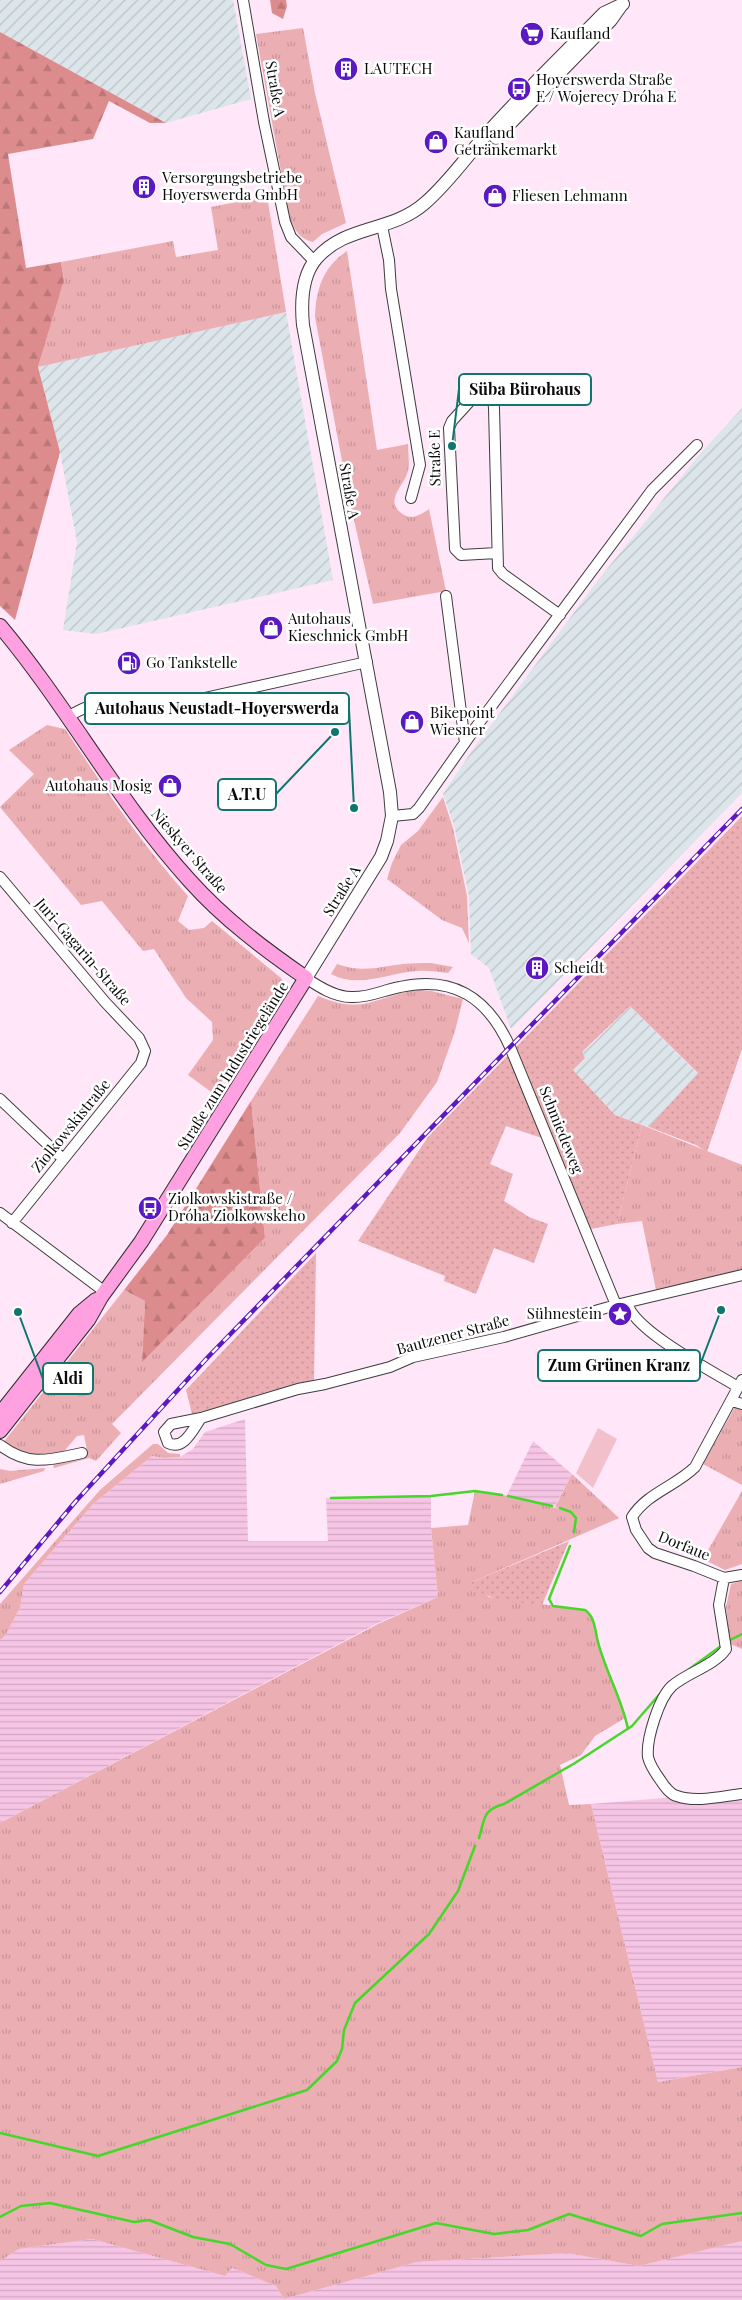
<svg xmlns="http://www.w3.org/2000/svg" width="742" height="2300" font-family="'Playfair Display',serif">
<defs>
<pattern id="industrial-furrows" width="10" height="10" patternUnits="userSpaceOnUse" patternTransform="scale(1.25)"><rect width="10" height="10" fill="#dce5ea"/><path d="M-1 1l2-2M0 10L10 0M9 11l2-2" fill="none" stroke="#bbc3c7"/></pattern>
<pattern id="farmland-rules" width="6" height="5" patternUnits="userSpaceOnUse" patternTransform="scale(1.25)"><rect width="6" height="5" fill="#f6c5e5"/><path d="M0 2.5h6" fill="none" stroke="#d2a8c3"/></pattern>
<pattern id="grass-tufts" width="24" height="20" patternUnits="userSpaceOnUse" patternTransform="scale(1.25)"><rect width="24" height="20" fill="#ebaeb3"/><path d="M3 7l-1-3M5 7V3M7 7l1-3M15 17l-1-3M17 17v-4M19 17l1-3" fill="none" stroke="#c89499"/></pattern>
<pattern id="forest-firs" width="22" height="20" patternUnits="userSpaceOnUse" patternTransform="scale(1.25)"><rect width="22" height="20" fill="#dd8c8d"/><path d="M5 1l3.5 6h-7zM16 11l3.5 6h-7z" fill="#bc7778"/></pattern>
<pattern id="garden-dots" width="8" height="8" patternUnits="userSpaceOnUse" patternTransform="scale(1.25)"><rect width="8" height="8" fill="#ebaeb3"/><path d="M2 2h.1M6 6h.1" fill="none" stroke="#c89499" stroke-width="1.8" stroke-linecap="round"/></pattern>
</defs>
<rect width="100%" height="100%" fill="#ffe6f9"/>
<path fill="url(#industrial-furrows)" d="M 0,0 L 233,0 L 251,99 L 166,123 L 0,32 Z
M 286,312 L 333,580 L 96,634 L 63,630 L 77,542 L 60,452 L 38,367 Z
M 742,408 L 742,793 L 511,1029 L 489,968 L 471,954 L 469,897 L 454,825 L 443,794 L 471,752 L 598,580 L 699,455 Z
M 630,1006 L 698,1074 L 649,1127 L 615,1115 L 573,1070 L 585,1058 L 582,1052 L 591,1045 Z"/>
<path fill="url(#farmland-rules)" d="M 245,1419 L 248,1541 L 328,1541 L 326,1498 L 431,1496 L 431,1528 L 438,1597 L 378,1623 L 0,1823 L 0,1640 L 5,1636 L 20,1608 L 24,1584 L 93,1504 L 152,1456 L 164,1458 L 180,1457 L 193,1449 L 205,1432 Z
M 533,1441 L 572,1474 L 555,1506 L 507,1495 Z
M 742,1795 L 742,2067 L 658,2082 L 591,1804 L 676,1797 Z
M 92,2239 L 225,2276 L 232,2268 L 276,2286 L 284,2299 L 417,2262 L 567,2253 L 639,2266 L 742,2241 L 742,2300 L 0,2300 L 0,2261 L 19,2249 Z"/>
<path fill="url(#grass-tufts)" d="M 303,28 L 315,93 L 346,223 L 322,234 L 313,242 C 299,239 294,229 289,216 L 256,34 Z
M 267,196 L 286,312 L 38,367 L 64,279 L 61,262 L 173,241 L 176,257 L 218,250 L 211,207 Z
M 347,251 L 377,450 L 408,444 C 408,452 410,464 408,471 C 404,487 382,501 404,515 C 413,520 422,514 429,509 L 446,591 L 373,604 L 349,498 L 315,317 C 316,289 323,267 347,251 Z
M 47,725 L 65,729 C 104,787 141,844 188,896 L 178,921 L 189,930 L 204,928 L 212,921 L 281,978 L 284,984 L 278,1000 L 266,1012 L 214,1094 L 188,1075 L 213,1040 L 212,1022 L 186,998 L 154,949 L 143,951 L 102,901 L 81,905 L 0,807 L 34,774 L 9,750 Z
M 443,797 L 453,828 L 467,896 L 469,943 L 462,928 L 442,920 L 387,879 L 392,863 L 401,845 L 418,831 Z
M 431,963 L 453,967 L 448,973 C 438,972 427,970 417,971 C 387,973 359,989 331,974 L 337,964 C 363,973 378,967 403,964 C 412,963 422,963 431,963 Z
M 419,990 L 431,991 L 463,999 L 455,1031 L 437,1082 L 400,1133 L 112,1424 L 121,1433 L 96,1461 L 89,1458 L 54,1468 L 53,1464 L 88,1455 L 84,1435 L 77,1436 L 61,1455 L 32,1457 L 2,1444 L 124,1290 L 145,1301 L 142,1361 L 265,1238 L 251,1101 L 318,996 C 365,1016 374,996 419,990 Z
M 642,1125 L 742,1165 L 742,1274 L 657,1295 L 642,1221 L 617,1224 Z
M 735,1407 L 742,1408 L 742,1485 L 703,1464 Z
M 153,1444 L 158,1444 L 168,1453 L 180,1454 L 180,1457 L 164,1458 L 152,1456 L 93,1504 L 24,1584 L 20,1608 L 5,1636 L 0,1640 L 0,1604 L 100,1490 Z
M 45,1468 L 44,1471 L 0,1484 L 0,1469 L 10,1471 Z
M 572,1474 L 619,1518 L 470,1583 L 489,1597 L 585,1610 L 593,1620 L 598,1645 L 625,1718 L 595,1736 L 581,1755 L 560,1765 L 569,1805 L 591,1804 L 658,2082 L 742,2067 L 742,2241 L 639,2266 L 567,2253 L 417,2262 L 284,2299 L 276,2286 L 232,2268 L 225,2276 L 92,2239 L 19,2249 L 0,2261 L 0,1823 L 378,1624 L 438,1597 L 431,1528 L 468,1525 L 475,1491 L 508,1496 L 568,1511 L 555,1507 Z
M 742,1491 L 742,1564 L 725,1570 L 703,1559 Z
M 742,1581 L 742,1649 L 730,1644 L 726,1607 L 731,1584 Z"/>
<path fill="url(#forest-firs)" d="M 270,0 L 286,0 L 287,6 L 283,19 L 272,13 Z
M 0,32 L 166,123 L 150,123 L 109,101 L 93,139 L 8,154 L 26,268 L 61,262 L 64,280 L 38,367 L 60,452 L 15,620 L 0,606 Z
M 251,1101 L 265,1238 L 142,1362 L 145,1301 L 124,1290 L 167,1235 Z"/>
<path fill="url(#garden-dots)" d="M 742,816 L 742,1049 L 707,1152 L 696,1145 L 649,1127 L 698,1073 L 630,1006 L 582,1052 L 585,1058 L 573,1070 L 615,1115 L 642,1125 L 617,1224 L 585,1230 L 548,1140 L 506,1126 L 490,1164 L 513,1174 L 504,1201 L 529,1217 L 548,1224 L 534,1263 L 494,1248 L 476,1294 L 444,1281 L 445,1276 L 358,1241 L 428,1137 Z
M 316,1253 L 314,1382 L 192,1414 L 186,1390 Z
M 569,1541 L 542,1605 C 517,1601 486,1603 470,1583 Z"/>
<path fill="#f2c0cb" d="M 598,1428 L 617,1439 L 593,1488 L 576,1473 Z"/>
<g fill="none" stroke-linecap="round" stroke-linejoin="round">
<path stroke="#45d729" stroke-width="2.5" d="M 508,1496 L 552,1506
M 331,1498 L 431,1496 L 475,1491 L 502,1495
M 560,1508 L 571,1512 L 576,1518 L 574,1532
M 570,1546 L 549,1599 L 553,1606 L 585,1610 C 594,1616 595,1628 597,1638 C 604,1669 622,1698 628,1729
M 728,1641 L 742,1634
M 688,1670 L 721,1646
M 479,1838 C 485,1819 482,1810 504,1804 L 575,1763 L 632,1726 L 671,1681
M 0,2133 L 98,2156 L 307,2090 L 337,2061 L 342,2049 L 344,2030 L 355,2003 L 429,1934 L 458,1891 L 475,1846
M 0,2217 L 21,2206 L 50,2203 L 134,2222 L 149,2220 L 193,2237 L 230,2244 L 266,2265 L 286,2269 L 436,2223 L 494,2234 L 528,2230 L 569,2214 L 641,2236 L 662,2224 L 742,2213"/>
<g stroke="#3d3d3d" stroke-width="12">
<path id="minor" d="M 243,0 L 264,122 L 285,222 L 291,237 L 314,261
M 382,226 L 389,260 L 391,289 L 420,465 L 411,498
M 497,553 L 461,555 L 455,549 L 449,428 L 452,421 L 481,389 L 489,387 L 492,390 L 494,408 L 498,568 L 503,574 L 560,615
M 446,596 L 465,743
M 69,716 C 98,699 102,702 133,714 L 367,662
M 392,816 L 413,814 L 419,808 L 476,727 L 652,490 L 697,445
M 0,877 L 105,1002 L 139,1038 L 145,1051 L 141,1063 L 12,1223
M 306,978 C 319,987 335,997 351,997 C 369,998 383,990 400,987 C 454,975 488,998 510,1047 L 616,1305
M 0,1099 L 63,1159
M 0,1213 L 105,1292
M 627,1303 C 634,1331 712,1371 738,1387
M 742,1380 L 695,1467 C 676,1486 647,1493 632,1517 L 636,1530 L 648,1548 L 655,1553 L 694,1566 L 724,1578 L 742,1575
M 732,1401 L 742,1404
M 201,1418 C 193,1429 184,1451 168,1443 L 164,1432 L 171,1424 L 201,1418 L 298,1389 L 325,1384 L 390,1367 L 413,1357 L 504,1337 L 616,1305 L 742,1275
M 0,1445 C 29,1467 49,1460 82,1453
M 724,1578 L 719,1605 L 726,1649 C 714,1666 688,1672 672,1686 C 659,1698 646,1739 648,1757 C 650,1766 656,1774 661,1781 C 664,1786 671,1795 677,1796 C 696,1803 723,1796 742,1794"/>
</g>
<g stroke="#3d3d3d" stroke-width="14">
<path id="tertiary" d="M 496,138 L 611,20 L 621,6
M 306,978 L 381,857 L 387,841 L 392,816 L 390,792 L 303,325 C 301,304 301,277 316,259 C 346,224 391,233 425,203 C 447,184 464,160 483,138 C 521,95 564,54 604,13 L 623,4"/>
</g>
<g stroke="#2c2c2c" stroke-width="16">
<path id="secondary" d="M 0,626 C 68,707 118,802 190,881 C 224,919 264,949 306,978 L 141,1242 L 101,1297 L 88,1320 L 0,1431
M 0,1414 L 79,1314 L 96,1300"/>
</g>
<use href="#minor" stroke="#fff" stroke-width="10"/>
<use href="#tertiary" stroke="#fff" stroke-width="12"/>
<use href="#secondary" stroke="#ffa1e0" stroke-width="14"/>
<g stroke="#5b19c2" stroke-width="4.5">
<path id="rail" d="M 0,1592 L 76,1501 L 209,1356 L 742,809"/>
</g>
<use href="#rail" stroke="#fff" stroke-width="2.5" stroke-dasharray="8" stroke-linecap="butt"/>
</g>
<defs>
<g id="supermarket-disc" transform="scale(1.25)"><circle r="9.5" fill="#5b19c2" stroke="#fff"/><path d="M-6-5.5h2.5l.6 2H6L4.5 2H-2.5L-4.4-4H-6ZM-1.5 3.2a1.3 1.3 0 1 0 .1 0ZM3 3.2a1.3 1.3 0 1 0 .1 0Z" fill="#fff"/></g>
<g id="building-disc" transform="scale(1.25)"><circle r="9.5" fill="#5b19c2" stroke="#fff"/><path d="M-4-6H4V6H1V3H-1V6H-4ZM-2.5-4.3h1.7v1.8h-1.7ZM.8-4.3h1.7v1.8H.8ZM-2.5-1h1.7V.8h-1.7ZM.8-1h1.7V.8H.8Z" fill="#fff"/></g>
<g id="bus-disc" transform="scale(1.25)"><circle r="9.5" fill="#5b19c2" stroke="#fff"/><path d="M-5-6H5V4H4V6H2V4H-2V6H-4V4H-5ZM-3.5-4V0h7V-4ZM-3.5 1.2v1.5H-2V1.2ZM2 1.2v1.5H3.5V1.2Z" fill="#fff"/></g>
<g id="shop-disc" transform="scale(1.25)"><circle r="9.5" fill="#5b19c2" stroke="#fff"/><path d="M-5-2.5h2.3a2.7 3.5 0 0 1 5.4 0H5L5.5 6h-11ZM-1.5-2.5h3a1.5 2.3 0 0 0-3 0Z" fill="#fff"/></g>
<g id="fuel-disc" transform="scale(1.25)"><circle r="9.5" fill="#5b19c2" stroke="#fff"/><path d="M-5.5-6h7V0h2V4h1.3V-2.5L3-4.5l.8-.8L6-3V5H2.5V1h-1V6h-7ZM-4.2-4.7v3.2H.2V-4.7Z" fill="#fff"/></g>
<g id="sight-disc" transform="scale(1.25)"><circle r="9.5" fill="#5b19c2" stroke="#fff"/><path d="M0-6L1.8-2.2L6-1.7L2.9 1.2L3.7 5.4L0 3.3L-3.7 5.4L-2.9 1.2L-6-1.7L-1.8-2.2Z" fill="#fff"/></g>
</defs>
<g fill-rule="evenodd">
<use href="#supermarket-disc" x="532" y="34"/>
<use href="#building-disc" x="346" y="69"/>
<use href="#bus-disc" x="519" y="89"/>
<use href="#shop-disc" x="436" y="142"/>
<use href="#building-disc" x="144" y="187"/>
<use href="#shop-disc" x="495" y="196"/>
<use href="#shop-disc" x="271" y="628"/>
<use href="#fuel-disc" x="129" y="663"/>
<use href="#shop-disc" x="412" y="722"/>
<use href="#shop-disc" x="170" y="786"/>
<use href="#building-disc" x="537" y="968"/>
<use href="#bus-disc" x="150" y="1208"/>
<use href="#sight-disc" x="620" y="1314"/>
</g>
<g text-anchor="middle" stroke-width="5" stroke-linejoin="round" paint-order="stroke">
<g font-size="15" fill="#0a0a0a" stroke="#fff" text-anchor="start">
<text x="550" y="39">Kaufland</text>
<text x="364" y="74">LAUTECH</text>
<text x="536" y="85">Hoyerswerda Straße<tspan x="536" dy="17">E / Wojerecy Dróha E</tspan></text>
<text x="454" y="138">Kaufland<tspan x="454" dy="17">Getränkemarkt</tspan></text>
<text x="162" y="183">Versorgungsbetriebe<tspan x="162" dy="17">Hoyerswerda GmbH</tspan></text>
<text x="512" y="201">Fliesen Lehmann</text>
<text x="288" y="624">Autohaus<tspan x="288" dy="17">Kieschnick GmbH</tspan></text>
<text x="146" y="668">Go Tankstelle</text>
<text x="430" y="718">Bikepoint<tspan x="430" dy="17">Wiesner</tspan></text>
<text x="152" y="791" text-anchor="end">Autohaus Mosig</text>
<text x="554" y="973">Scheidt</text>
<text x="168" y="1204">Ziolkowskistraße /<tspan x="168" dy="17">Dróha Ziolkowskeho</tspan></text>
<text x="602" y="1319" text-anchor="end">Sühnestein</text>
</g>
<g font-size="15" fill="#0a0a0a" stroke="#fff">
<text transform="translate(275 89) rotate(80)" y="5">Straße A</text>
<text transform="translate(435 458) rotate(-91)" y="5">Straße E</text>
<text transform="translate(349 491) rotate(80)" y="5">Straße A</text>
<text transform="translate(189 851) rotate(49)" y="5">Nieskyer Straße</text>
<text transform="translate(342 891) rotate(-58)" y="5">Straße A</text>
<text transform="translate(83 952) rotate(49)" y="5">Juri-Gagarin-Straße</text>
<text transform="translate(233 1066) rotate(-58)" y="5">Straße zum Industriegelände</text>
<text transform="translate(71 1126) rotate(-51)" y="5">Ziolkowskistraße</text>
<text transform="translate(561 1130) rotate(68)" y="5">Schmiedeweg</text>
<text transform="translate(453 1335) rotate(-15)" y="5">Bautzener Straße</text>
<text transform="translate(684 1546) rotate(22)" y="5">Dorfaue</text>
</g>
</g>
<path fill="none" stroke="#0f766e" stroke-width="2" d="M452 446L459 389M354 808L349 709M335 732L276 794M721 1310L700 1365M18 1312L43 1379"/>
<g fill="#0f766e" stroke="#fff" stroke-width="2">
<circle cx="452" cy="446" r="5"/>
<circle cx="354" cy="808" r="5"/>
<circle cx="335" cy="732" r="5"/>
<circle cx="721" cy="1310" r="5"/>
<circle cx="18" cy="1312" r="5"/>
</g>
<g fill="#fff" stroke="#0f766e" stroke-width="2">
<rect x="459" y="374" width="132" height="31" rx="5"/>
<rect x="85" y="693" width="264" height="31" rx="5"/>
<rect x="218" y="779" width="58" height="31" rx="5"/>
<rect x="538" y="1350" width="162" height="31" rx="5"/>
<rect x="43" y="1363" width="50" height="31" rx="5"/>
</g>
<g font-size="16" text-anchor="middle" font-weight="bold" fill="#0a0a0a">
<text x="525" y="395">Süba Bürohaus</text>
<text x="217" y="714">Autohaus Neustadt-Hoyerswerda</text>
<text x="247" y="800">A.T.U</text>
<text x="619" y="1371">Zum Grünen Kranz</text>
<text x="68" y="1384">Aldi</text>
</g>
</svg>
